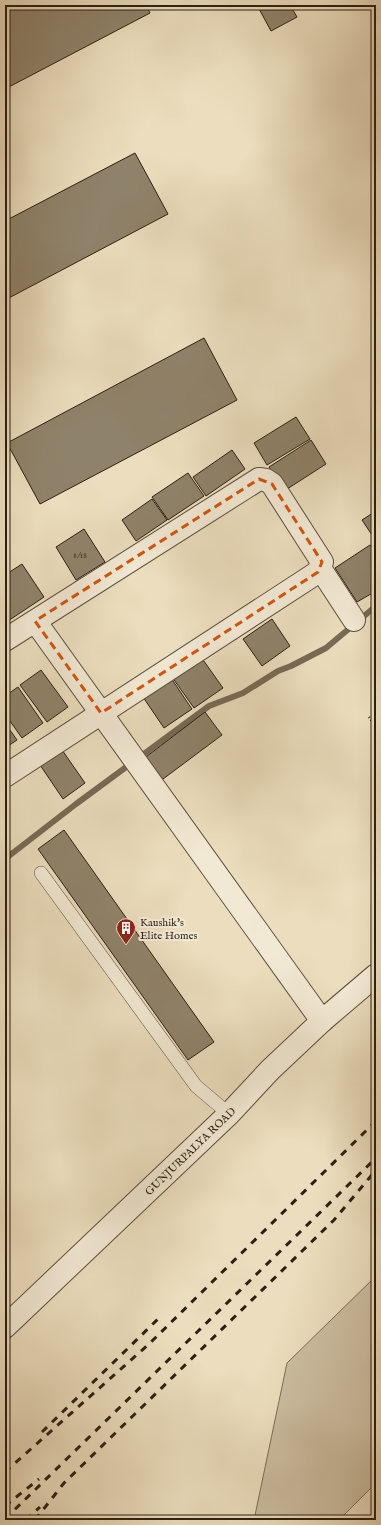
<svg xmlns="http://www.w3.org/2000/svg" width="381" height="1525" font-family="'IM FELL English',serif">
<rect width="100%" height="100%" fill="#ebddbd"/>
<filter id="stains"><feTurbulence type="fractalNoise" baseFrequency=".005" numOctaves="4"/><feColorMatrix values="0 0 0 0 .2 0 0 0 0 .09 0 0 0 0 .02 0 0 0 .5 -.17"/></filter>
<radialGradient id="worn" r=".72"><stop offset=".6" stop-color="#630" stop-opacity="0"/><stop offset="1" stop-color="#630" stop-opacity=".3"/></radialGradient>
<path fill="#cbbda0" stroke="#7c6e58" d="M 376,1276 L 376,1483 L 339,1520 L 254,1520 L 287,1363 Z"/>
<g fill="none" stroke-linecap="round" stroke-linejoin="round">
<path stroke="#786a55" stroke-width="6" d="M 375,73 L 376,74
M 5,859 L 76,804 L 209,706 L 243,693 L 278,671 L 291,666 L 326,648 L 376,606"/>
</g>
<path fill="#8f826a" stroke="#2c1f11" d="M 11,5 L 146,5 L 150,13 L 5,89 L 5,8 Z
M 257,5 L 290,5 L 297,17 L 271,31 Z
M 135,153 L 168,214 L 5,300 L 5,221 Z
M 204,338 L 237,400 L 40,504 L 7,443 Z
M 296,417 L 310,439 L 267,465 L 254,443 Z
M 311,440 L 326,464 L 284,491 L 269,467 Z
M 232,450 L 245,469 L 206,496 L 193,477 Z
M 188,473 L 204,496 L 168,520 L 152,497 Z
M 152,499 L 167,520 L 136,541 L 122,520 Z
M 376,511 L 376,541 L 362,520 Z
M 84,529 L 105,562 L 76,580 L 56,547 Z
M 370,545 L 376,553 L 376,591 L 357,602 L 335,568 Z
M 22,564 L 44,597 L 5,623 L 5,575 Z
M 272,619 L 290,646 L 262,666 L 243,639 Z
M 201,657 L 223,688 L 194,708 L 172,677 Z
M 41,670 L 68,707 L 47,722 L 20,685 Z
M 171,678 L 192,709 L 164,728 L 143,697 Z
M 18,687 L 43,723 L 22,738 L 5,714 L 5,696 Z
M 205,712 L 222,735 L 159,782 L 142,760 Z
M 5,723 L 17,740 L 5,748 Z
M 60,747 L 85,783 L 63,799 L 38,762 Z
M 64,830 L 214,1042 L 188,1060 L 38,849 Z"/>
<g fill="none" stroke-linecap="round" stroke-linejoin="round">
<g stroke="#5c4e3c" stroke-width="14">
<path id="service" d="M 41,873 L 196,1086 L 229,1114"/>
</g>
<g stroke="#5c4e3c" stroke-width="24">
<path id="minor" d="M 320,568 L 354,620
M 35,621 L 322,1021
M 5,640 L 259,479 L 266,480 L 272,484 L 322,562 L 318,572 L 5,776"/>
</g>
<g stroke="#5c4e3c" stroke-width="24">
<path id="tertiary" d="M 5,1327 L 229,1114 L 270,1070 L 322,1021 L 376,975"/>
</g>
<path stroke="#2c1f11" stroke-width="2.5" stroke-dasharray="1 2" stroke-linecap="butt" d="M 369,717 L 376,727"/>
<use href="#service" stroke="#f2e9d4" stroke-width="13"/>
<use href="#minor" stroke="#f2e9d4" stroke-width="22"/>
<use href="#tertiary" stroke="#f2e9d4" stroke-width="22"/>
<path stroke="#2c1f11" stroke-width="3" stroke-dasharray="7 7" stroke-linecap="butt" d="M 42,1432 L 158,1319
M 5,1472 L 149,1344 L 376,1121
M 5,1506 L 39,1479
M 5,1519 L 376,1158
M 26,1520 L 40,1507
M 35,1520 L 64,1483 L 334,1220 L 376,1170"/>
</g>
<path fill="none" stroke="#d5530c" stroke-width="3" stroke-dasharray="8 5" stroke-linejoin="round" d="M 259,479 L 272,484 L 322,562 L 318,572 L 101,713 L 35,621 Z"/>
<defs>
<g id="building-pin" transform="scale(1)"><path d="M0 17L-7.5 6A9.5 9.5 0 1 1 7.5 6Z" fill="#8f2418" stroke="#f2e9d4"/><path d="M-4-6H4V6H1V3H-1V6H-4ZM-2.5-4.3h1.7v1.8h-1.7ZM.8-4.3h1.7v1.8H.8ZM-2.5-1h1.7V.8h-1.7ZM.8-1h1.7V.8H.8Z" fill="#fff"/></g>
</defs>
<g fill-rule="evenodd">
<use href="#building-pin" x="126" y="928"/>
</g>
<g text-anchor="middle" stroke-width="4" stroke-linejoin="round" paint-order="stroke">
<g font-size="9" fill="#453827">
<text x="80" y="558">8/18</text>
</g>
<g font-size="11" fill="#2c1f11" stroke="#f2e9d4" text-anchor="start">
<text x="140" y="926">Kaushik's<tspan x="140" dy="13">Elite Homes</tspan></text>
</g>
<g font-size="11" fill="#2c1f11" stroke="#f2e9d4">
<text transform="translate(190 1151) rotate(-44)" y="4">GUNJURPALYA ROAD</text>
</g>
</g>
<rect width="381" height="1525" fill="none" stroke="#ebddbd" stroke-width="20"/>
<rect x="6" y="6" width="369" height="1513" fill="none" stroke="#2c1f11" stroke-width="2"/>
<rect x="10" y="10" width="361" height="1505" fill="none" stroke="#2c1f11"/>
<rect width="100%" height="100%" filter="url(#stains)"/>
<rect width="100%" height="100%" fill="url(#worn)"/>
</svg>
